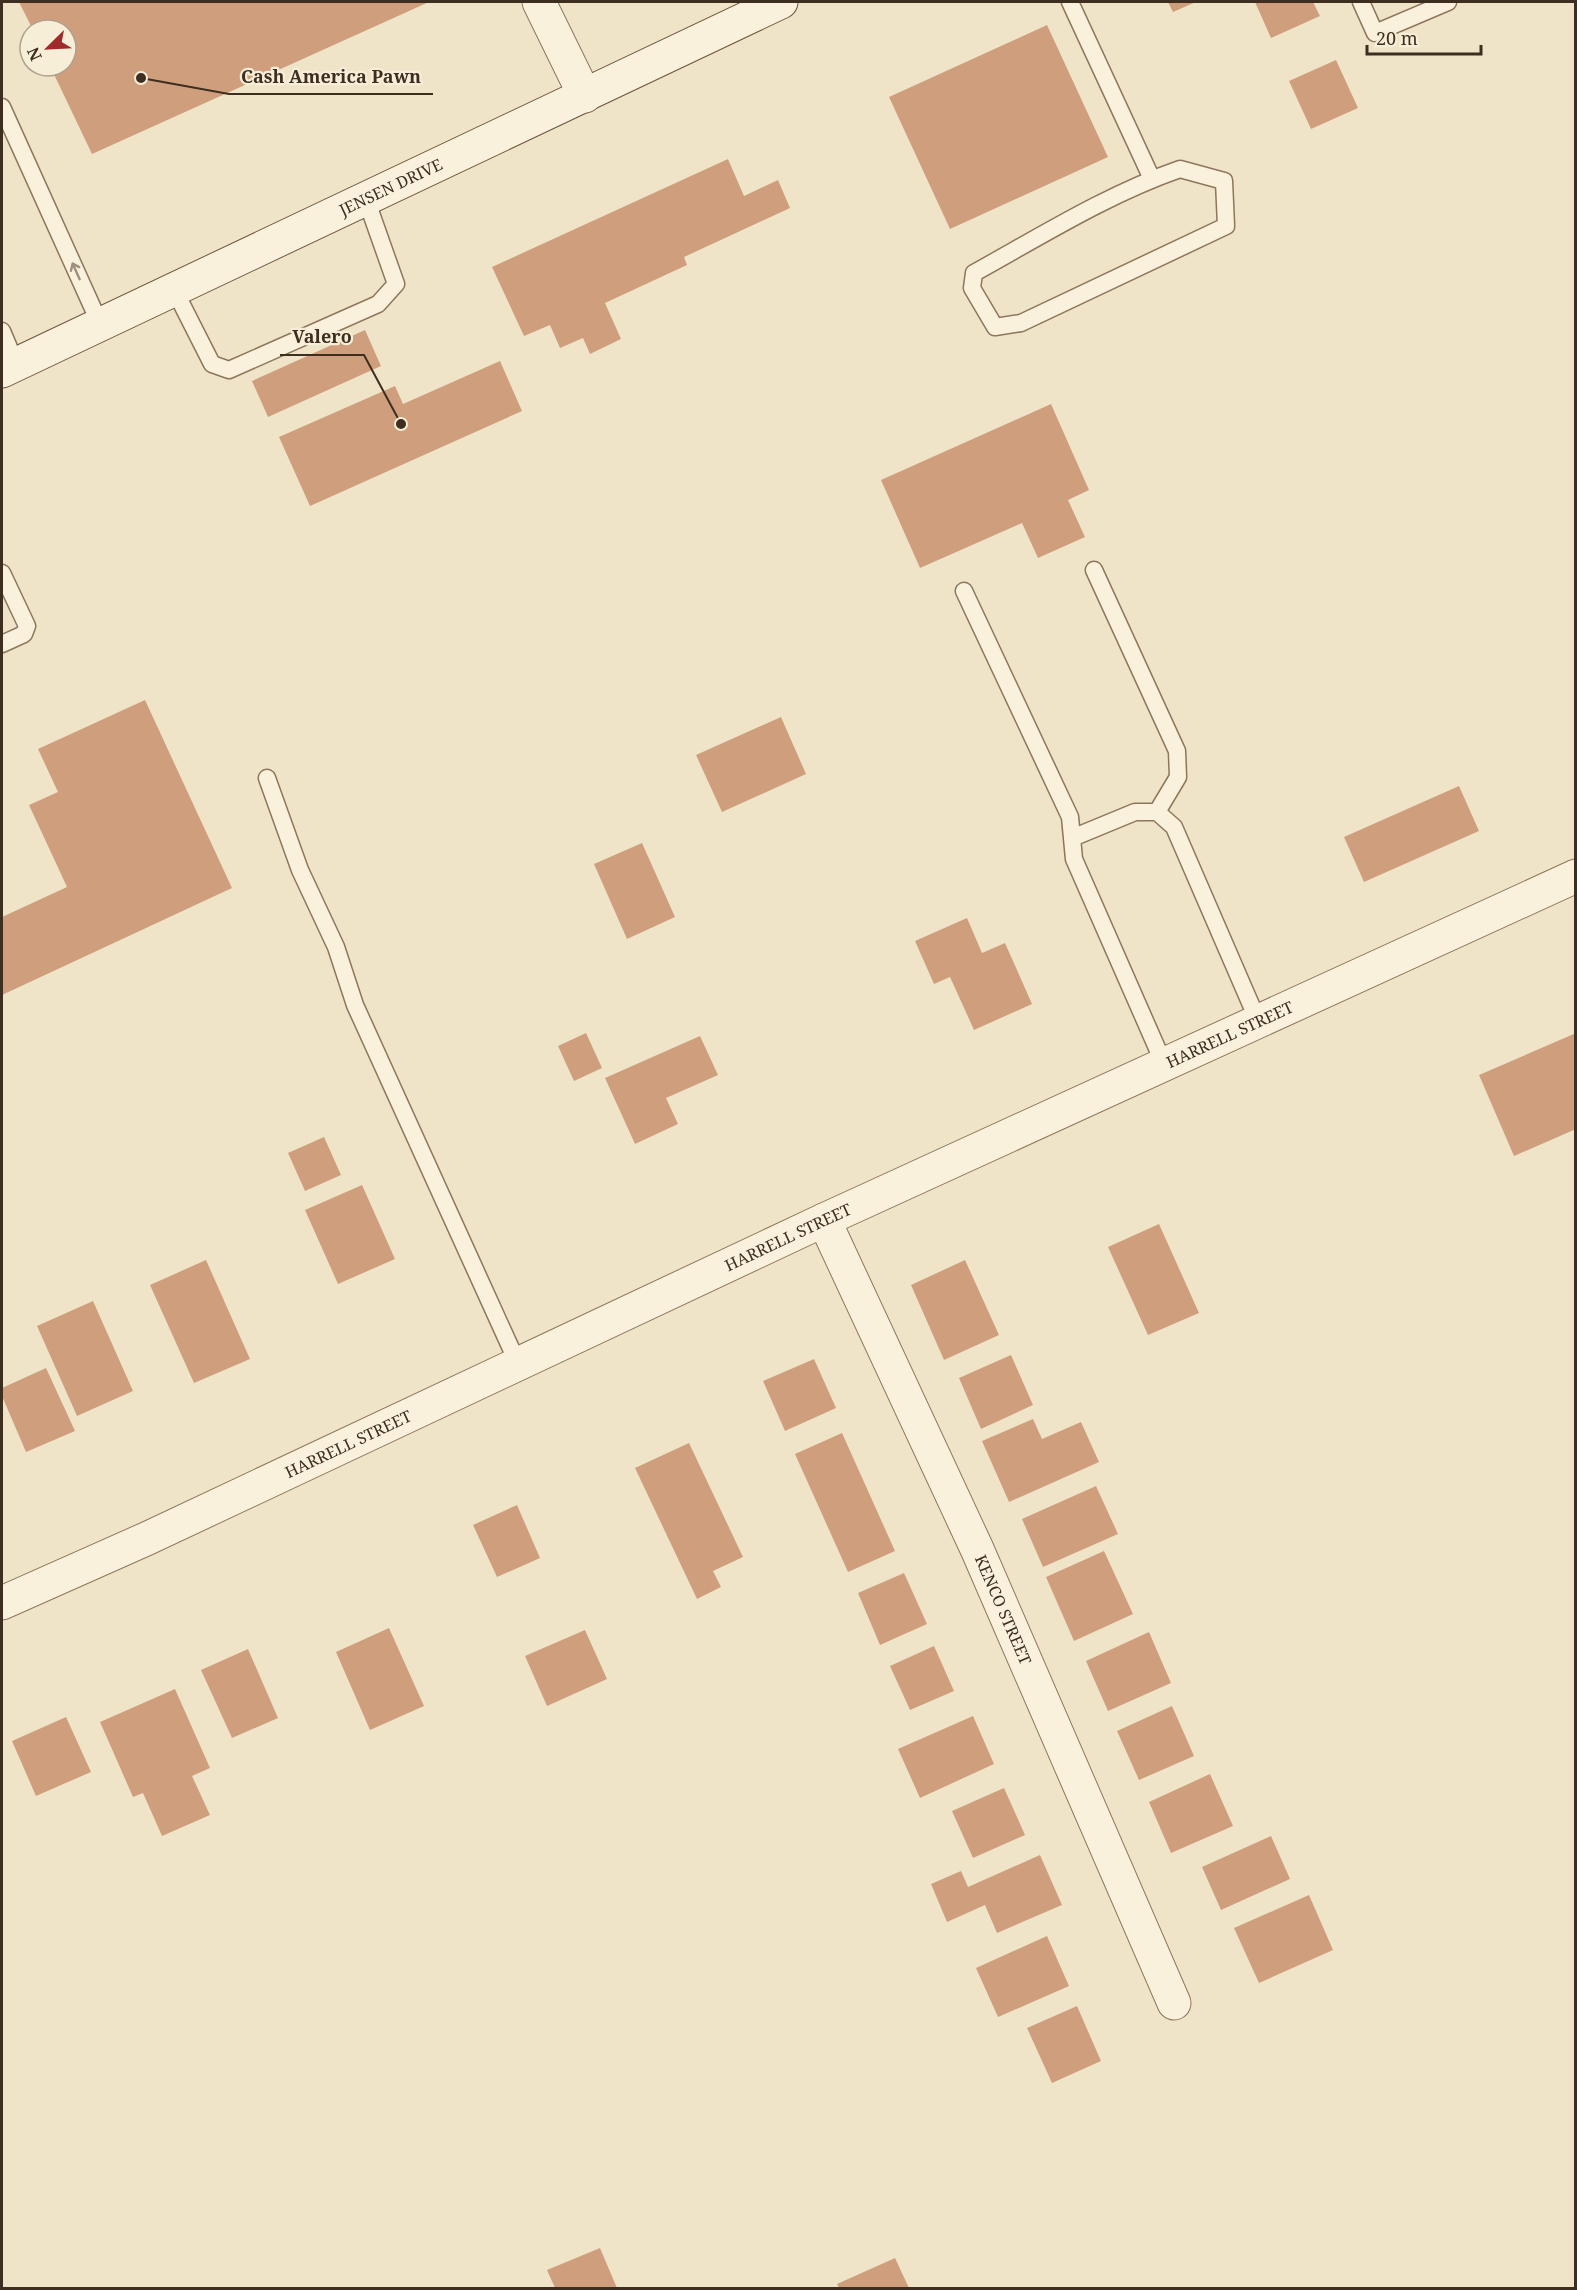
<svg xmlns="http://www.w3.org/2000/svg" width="1577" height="2290" font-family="'Noto Serif',serif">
<rect width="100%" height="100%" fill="#f0e4c8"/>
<path fill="#cf9f7d" d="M 19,2 L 429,2 L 92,154 L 50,66 L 66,66 L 66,30 L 33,30 Z
M 1168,2 L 1196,2 L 1173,12 Z
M 1255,2 L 1313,2 L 1320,16 L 1271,38 Z
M 1047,25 L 1108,157 L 950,229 L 889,97 Z
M 1336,60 L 1358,108 L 1311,129 L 1289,81 Z
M 728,159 L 744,196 L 778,180 L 790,208 L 684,257 L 687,265 L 605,303 L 621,339 L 590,354 L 583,338 L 560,348 L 550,325 L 524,336 L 492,267 Z
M 365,330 L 381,366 L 268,417 L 252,381 Z
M 500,361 L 522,411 L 310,506 L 279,437 L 395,386 L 403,404 Z
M 1051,404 L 1089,490 L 1068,500 L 1085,537 L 1038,558 L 1022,523 L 920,568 L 881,480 Z
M 145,700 L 232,888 L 2,995 L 2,917 L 67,887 L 29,805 L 58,792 L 38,749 Z
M 781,717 L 806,774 L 722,812 L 696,755 Z
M 1459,786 L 1479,831 L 1364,882 L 1344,837 Z
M 642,843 L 675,917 L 627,939 L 594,864 Z
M 967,918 L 982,953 L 1005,943 L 1032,1004 L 974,1030 L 950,977 L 934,984 L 915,941 Z
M 586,1033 L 602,1068 L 574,1081 L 558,1046 Z
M 1576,1033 L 1576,1129 L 1514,1156 L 1479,1075 Z
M 700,1036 L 718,1075 L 666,1098 L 678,1124 L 635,1144 L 605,1078 Z
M 324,1137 L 341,1175 L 305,1191 L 288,1153 Z
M 362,1185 L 395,1259 L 338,1284 L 305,1210 Z
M 1159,1224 L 1199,1313 L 1148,1335 L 1108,1247 Z
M 206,1260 L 250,1359 L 194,1383 L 150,1285 Z
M 965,1260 L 999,1335 L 944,1360 L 911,1285 Z
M 93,1301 L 133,1391 L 77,1416 L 37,1326 Z
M 1011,1355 L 1033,1405 L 981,1429 L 959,1378 Z
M 814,1359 L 836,1408 L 785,1431 L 763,1381 Z
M 46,1368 L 75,1431 L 26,1452 L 2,1396 L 2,1388 Z
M 1033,1419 L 1042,1439 L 1081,1422 L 1099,1462 L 1009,1502 L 982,1441 Z
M 842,1433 L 895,1551 L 848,1572 L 795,1454 Z
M 689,1443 L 743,1557 L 713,1571 L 721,1587 L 697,1599 L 635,1468 Z
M 1096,1486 L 1118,1534 L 1043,1567 L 1022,1519 Z
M 517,1505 L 540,1558 L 497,1577 L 473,1525 Z
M 1104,1551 L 1133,1614 L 1074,1641 L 1046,1577 Z
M 904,1573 L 927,1624 L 880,1645 L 858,1593 Z
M 389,1628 L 424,1706 L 370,1730 L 336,1652 Z
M 585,1630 L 607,1679 L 547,1706 L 525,1656 Z
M 1149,1632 L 1171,1683 L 1108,1711 L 1086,1661 Z
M 934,1646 L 954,1691 L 910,1710 L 890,1666 Z
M 248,1649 L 278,1718 L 232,1738 L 201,1670 Z
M 175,1689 L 210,1768 L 192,1776 L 210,1815 L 162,1836 L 143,1793 L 133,1797 L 100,1722 Z
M 1172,1706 L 1194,1756 L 1139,1780 L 1117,1731 Z
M 973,1716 L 994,1764 L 920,1798 L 898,1749 Z
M 66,1717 L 91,1772 L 36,1796 L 12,1741 Z
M 1210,1774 L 1233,1826 L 1171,1853 L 1149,1802 Z
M 1004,1788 L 1025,1835 L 973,1858 L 952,1811 Z
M 1271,1836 L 1290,1879 L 1221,1910 L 1202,1867 Z
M 1040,1855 L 1062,1905 L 997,1933 L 985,1905 L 947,1922 L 931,1884 L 961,1871 L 968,1887 Z
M 1309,1895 L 1333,1950 L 1259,1983 L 1234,1928 Z
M 1047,1936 L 1069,1986 L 998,2017 L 976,1968 Z
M 1077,2006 L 1101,2061 L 1052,2083 L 1027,2028 Z
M 600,2248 L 617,2288 L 555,2288 L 547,2270 Z
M 895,2258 L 909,2288 L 839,2288 L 837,2284 Z"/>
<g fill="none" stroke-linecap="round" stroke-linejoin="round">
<g stroke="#8d765c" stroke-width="19">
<path id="lane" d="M 1070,2 L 1152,179
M 1361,2 L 1375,33 L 1448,2
M 2,107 L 100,324
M 1180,169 L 1224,181 L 1226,226 L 1021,323 L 995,327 L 972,288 L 974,273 C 1041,236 1108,194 1180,169 Z
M 174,289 L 212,364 L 229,370 L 378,304 L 396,284 L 366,199
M 2,331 L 16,364
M 1094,570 L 1177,751 L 1178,777 L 1157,812
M 2,573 L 27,626 L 24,634 L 2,644
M 964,591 L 1070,817 L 1074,859 L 1164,1064
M 267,778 L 300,870 L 336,947 L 355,1005 L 518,1364
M 1072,838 L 1135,812 L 1157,812 L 1174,827 L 1258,1021"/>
</g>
<g stroke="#8d765c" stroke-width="35">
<g id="street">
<path d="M 539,2 L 585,96"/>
<path id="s1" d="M 824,1220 L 977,1549 L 1174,2003"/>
<path id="s2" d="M 2,1603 L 146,1539 L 824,1220 L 1576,876"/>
</g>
</g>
<g stroke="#6f573f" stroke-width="35">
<g id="secondary">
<path id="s3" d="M 2,371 L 781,2"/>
</g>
</g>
<use href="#lane" stroke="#faf1dc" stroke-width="16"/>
<use href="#street" stroke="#faf1dc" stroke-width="33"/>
<use href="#secondary" stroke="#faf1dc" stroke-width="33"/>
</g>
<defs><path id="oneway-shaft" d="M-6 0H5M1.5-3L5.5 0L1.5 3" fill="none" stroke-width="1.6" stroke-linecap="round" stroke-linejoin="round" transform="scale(1.5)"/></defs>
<use stroke="#9c907e" href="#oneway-shaft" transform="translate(76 271) rotate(-114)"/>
<g text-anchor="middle" stroke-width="4.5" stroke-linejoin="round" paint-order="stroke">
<g font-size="16" fill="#3d2e20" stroke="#f7eed8">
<text dy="6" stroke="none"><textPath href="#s3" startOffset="430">JENSEN DRIVE</textPath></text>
<text dy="6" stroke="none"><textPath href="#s2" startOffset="1353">HARRELL STREET</textPath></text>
<text dy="6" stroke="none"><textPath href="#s2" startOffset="867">HARRELL STREET</textPath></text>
<text dy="6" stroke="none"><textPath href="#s2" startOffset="381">HARRELL STREET</textPath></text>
<text dy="6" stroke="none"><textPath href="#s1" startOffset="429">KENCO STREET</textPath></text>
</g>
</g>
<path fill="none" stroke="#3d2e20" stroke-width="2" d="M141 78L229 94H433M401 424L364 355H280"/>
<g fill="#3d2e20" stroke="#f7eed8" stroke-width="2">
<circle cx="141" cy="78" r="6"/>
<circle cx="401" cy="424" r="6"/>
</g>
<g font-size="18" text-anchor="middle" font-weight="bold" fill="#3d2e20" stroke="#f7eed8" stroke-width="4.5" stroke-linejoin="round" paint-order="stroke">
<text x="331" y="83">Cash America Pawn</text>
<text x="322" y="343">Valero</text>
</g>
<rect width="1577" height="2290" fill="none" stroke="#3d2e20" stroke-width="6"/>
<g transform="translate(48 48) rotate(246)"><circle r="28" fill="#f7eed8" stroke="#ada18e" stroke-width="1.5"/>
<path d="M0-4.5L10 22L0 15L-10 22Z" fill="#9e2a2b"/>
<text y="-9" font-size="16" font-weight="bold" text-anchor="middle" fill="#3d2e20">N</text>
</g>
<path d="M1367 45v9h114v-9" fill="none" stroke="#3d2e20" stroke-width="3"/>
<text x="1376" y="45" font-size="18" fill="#3d2e20" stroke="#f7eed8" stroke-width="4.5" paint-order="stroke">20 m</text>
</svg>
